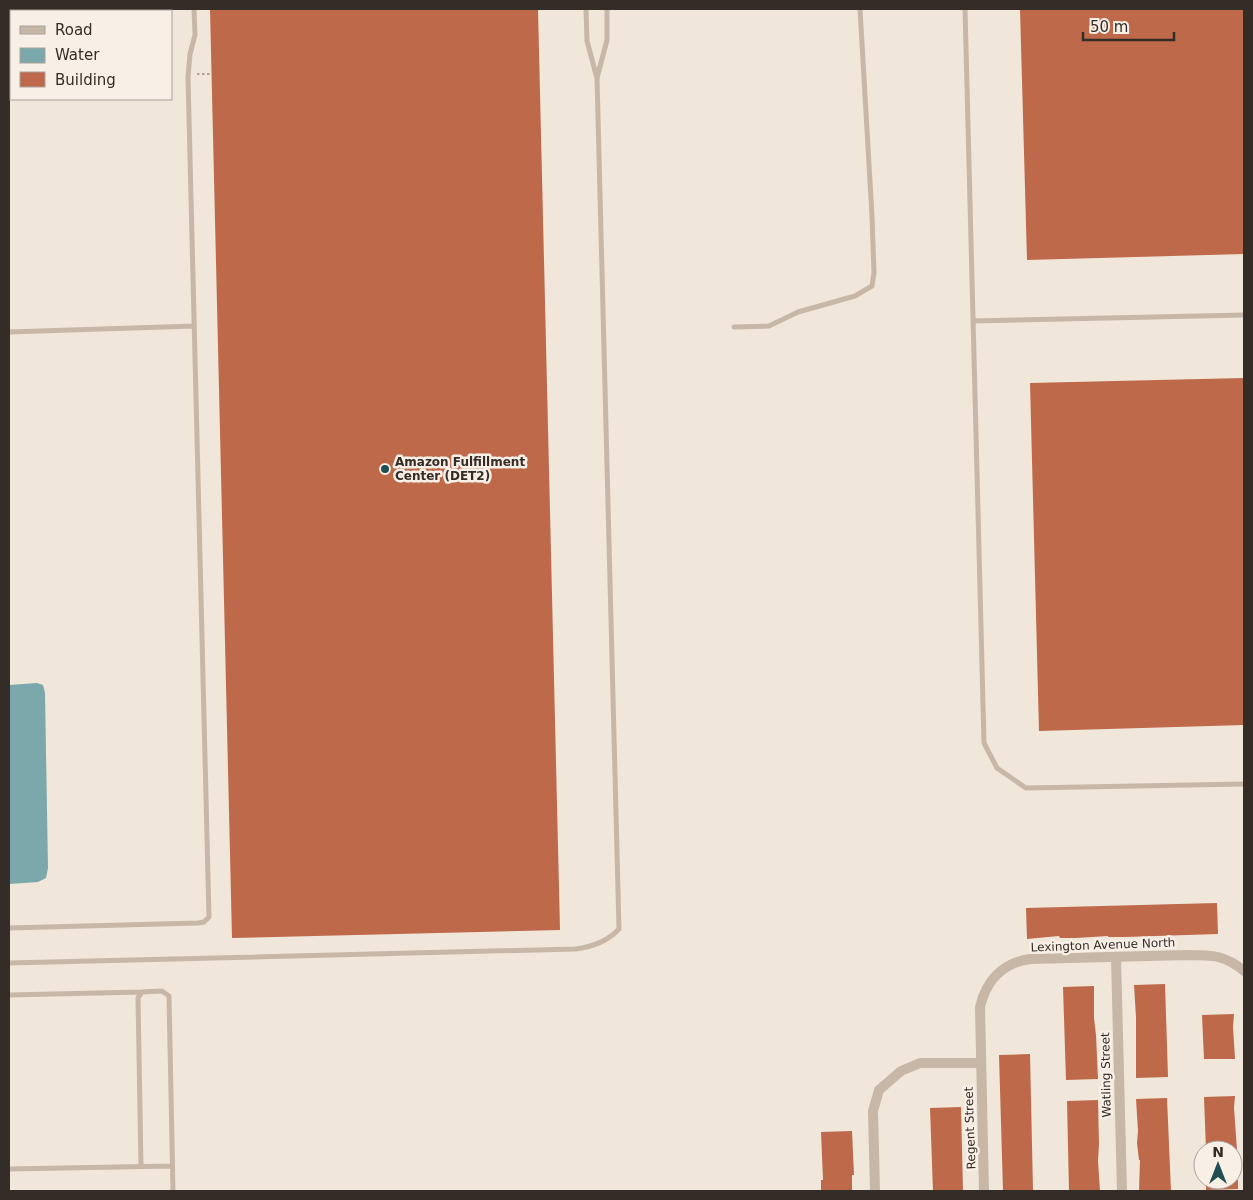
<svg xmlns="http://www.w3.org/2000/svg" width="1253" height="1200" font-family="'DejaVu Sans',sans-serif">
<rect width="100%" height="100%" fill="#f0e6da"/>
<path fill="#7ba8ab" d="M 37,683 L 43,685 L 45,693 L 48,868 L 46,878 L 38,882 L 9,884 L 9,685 Z"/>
<path fill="#be694a" d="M 210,9 L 538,9 L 560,930 L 232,938 Z
M 1020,9 L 1244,9 L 1244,254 L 1027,260 Z
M 1244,378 L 1244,725 L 1039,731 L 1030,383 Z
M 1217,903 L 1218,934 L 1125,937 L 1108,937 L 1108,936 L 1076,938 L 1060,938 L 1059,936 L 1027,939 L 1026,908 Z
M 1165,984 L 1168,1077 L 1136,1078 L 1136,1017 L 1134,985 Z
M 1094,986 L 1094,1018 L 1096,1035 L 1098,1079 L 1066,1080 L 1063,987 Z
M 1234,1014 L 1233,1027 L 1235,1059 L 1204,1059 L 1202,1015 Z
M 1030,1054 L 1033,1191 L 1003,1191 L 999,1055 Z
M 1235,1096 L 1234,1108 L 1237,1150 L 1206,1150 L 1204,1097 Z
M 1167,1098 L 1171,1191 L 1139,1191 L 1140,1160 L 1139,1160 L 1137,1143 L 1138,1131 L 1136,1099 Z
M 1098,1100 L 1099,1144 L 1098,1161 L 1100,1191 L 1069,1191 L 1067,1101 Z
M 961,1107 L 963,1191 L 933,1191 L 930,1108 Z
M 852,1131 L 854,1175 L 852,1175 L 852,1191 L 821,1191 L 821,1180 L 823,1180 L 821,1132 Z
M 1206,1180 L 1238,1180 L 1238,1189 L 1206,1190 Z"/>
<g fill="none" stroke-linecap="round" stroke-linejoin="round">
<path stroke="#b3a192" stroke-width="2" stroke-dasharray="2.5 2.5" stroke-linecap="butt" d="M 197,74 L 210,74"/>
<path stroke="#c7b7a7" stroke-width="5" d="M 586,9 L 587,41 L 597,78 L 607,40 L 607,9
M 965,9 L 984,743 L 997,768 L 1026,788 L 1244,784
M 973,321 L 1244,315
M 734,327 L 769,326 L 798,312 L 855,296 L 872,286 L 874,273 L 872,216 L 860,9
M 9,332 L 194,326
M 9,928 L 198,923 L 204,922 L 209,917 L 188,77 L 190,54 L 195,35 L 194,9
M 9,963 L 575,949 C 592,947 607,942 619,929 L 597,78
M 9,995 L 142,992
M 141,1166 L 138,998 L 142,992 L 162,991 L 169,996 L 173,1191
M 9,1169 L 172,1166"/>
<path stroke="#c7b7a7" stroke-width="10" d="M 1116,957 L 1122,1191
M 875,1191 L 873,1111 L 879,1090 L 901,1071 L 920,1063 L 980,1063
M 984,1191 L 980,1007 C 986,981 1002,963 1030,959 L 1188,955 C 1212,955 1225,955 1244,971"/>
</g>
<circle fill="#1f4e53" stroke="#f8f0e6" stroke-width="2" cx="385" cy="469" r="5"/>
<g text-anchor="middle" stroke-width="5" stroke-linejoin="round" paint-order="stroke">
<g font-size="12" font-weight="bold" fill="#342c27" stroke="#f8f0e6" text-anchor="start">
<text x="395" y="466">Amazon Fulfillment<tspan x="395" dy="14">Center (DET2)</tspan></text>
</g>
<g font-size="12" fill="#342c27" stroke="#f8f0e6">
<text transform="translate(1103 945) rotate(-2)" y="4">Lexington Avenue North</text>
<text transform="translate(1106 1075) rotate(-91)" y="4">Watling Street</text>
<text transform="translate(970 1128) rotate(-92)" y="4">Regent Street</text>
</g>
</g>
<rect width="1253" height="1200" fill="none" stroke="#342c27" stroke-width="20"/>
<rect x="10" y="10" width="162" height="90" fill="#f8f0e6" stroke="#aaa29a"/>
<rect x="20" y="26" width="25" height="8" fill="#c7b7a7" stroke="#aaa29a"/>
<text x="55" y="35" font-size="15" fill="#342c27">Road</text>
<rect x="20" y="48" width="25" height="15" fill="#7ba8ab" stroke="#aaa29a"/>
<text x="55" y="60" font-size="15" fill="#342c27">Water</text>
<rect x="20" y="72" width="25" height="15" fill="#be694a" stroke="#aaa29a"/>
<text x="55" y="85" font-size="15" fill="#342c27">Building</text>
<g transform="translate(1218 1165)"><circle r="24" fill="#f8f0e6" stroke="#aaa29a"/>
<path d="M0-4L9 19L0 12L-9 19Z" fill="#1f4e53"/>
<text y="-8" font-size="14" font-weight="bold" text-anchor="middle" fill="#342c27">N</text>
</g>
<path d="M1083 32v8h91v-8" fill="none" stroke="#342c27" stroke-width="2.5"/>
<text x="1090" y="32" font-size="15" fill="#342c27" stroke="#f8f0e6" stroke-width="4" paint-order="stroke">50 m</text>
</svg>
